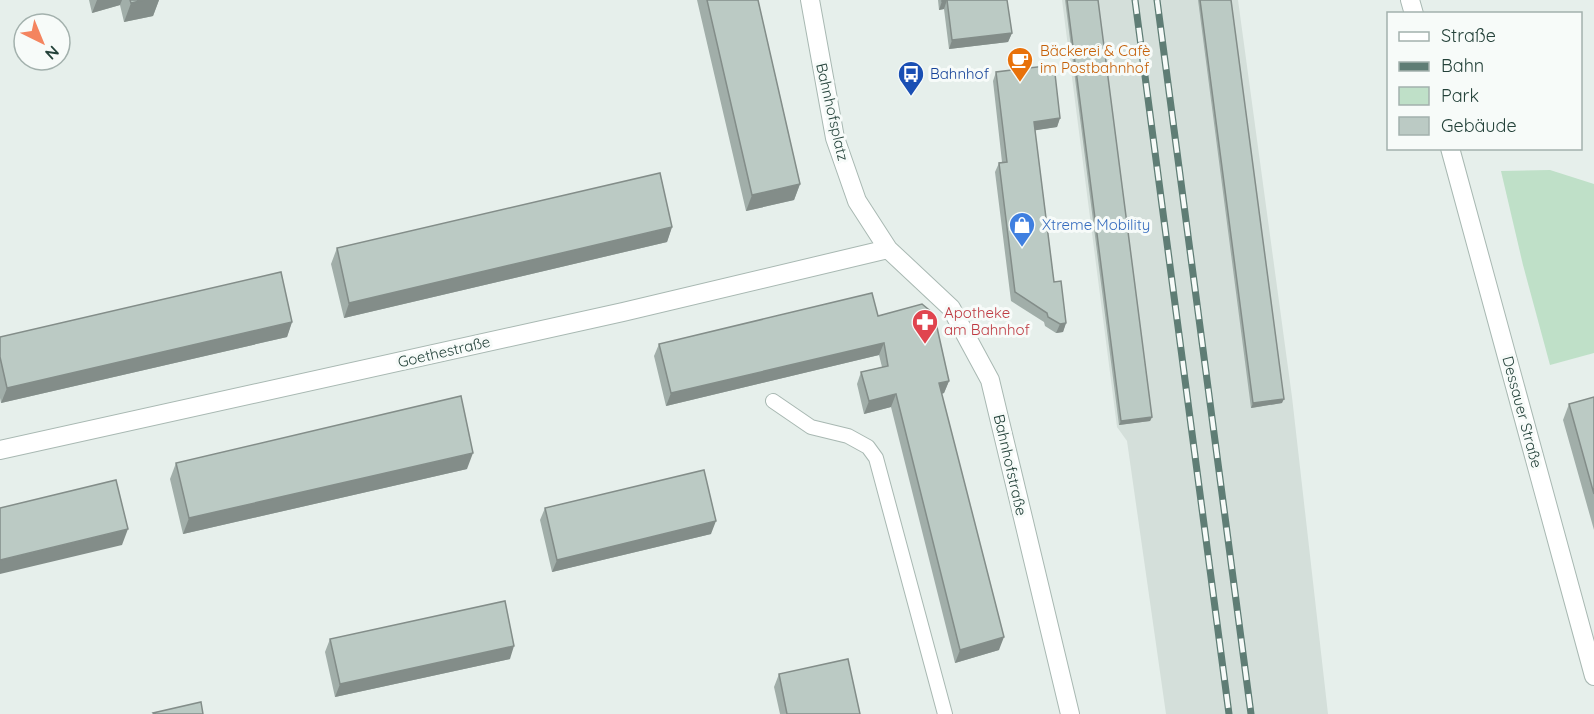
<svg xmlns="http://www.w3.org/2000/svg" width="1594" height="714" font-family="Quicksand,sans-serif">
<rect width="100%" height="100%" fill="#e6efeb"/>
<path fill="#d4dfda" d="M 1062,0 L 1238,0 L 1292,397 L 1328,714 L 1166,714 L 1127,441 L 1117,427 Z"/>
<path fill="#bfe0c8" d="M 1550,170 L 1594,184 L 1594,353 L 1550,365 L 1523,265 L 1501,171 Z"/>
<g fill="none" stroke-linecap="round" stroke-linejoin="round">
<g stroke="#a8b8b2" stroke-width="16">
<path id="service" d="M 773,401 L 811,427 L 848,436 L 868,447 L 876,458 L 945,714"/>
</g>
<g stroke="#a8b8b2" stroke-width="20">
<path id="minor" d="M 810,0 L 835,138 L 857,201 L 888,249 L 951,308 L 990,380 L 1070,714
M 1410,0 L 1414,14
M 1450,148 L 1594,676
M 0,450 L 623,312 L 888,249"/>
</g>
<use href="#service" stroke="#fff" stroke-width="14"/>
<use href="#minor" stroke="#fff" stroke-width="18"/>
<g stroke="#5f7d75" stroke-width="7">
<path id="rail" d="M 1135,0 L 1229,714
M 1157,0 L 1251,714"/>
</g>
<use href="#rail" stroke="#f7fbf9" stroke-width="4.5" stroke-dasharray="14" stroke-linecap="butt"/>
</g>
<path fill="#a1aea9" d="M 89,0 L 159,0 L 153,16 L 124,22 L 120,5 L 92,13 Z
M 697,0 L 758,0 L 800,184 L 794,200 L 746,211 Z
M 938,0 L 1007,0 L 1012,33 L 1008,42 L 949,49 L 944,9 L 939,10 Z
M 1065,0 L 1098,0 L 1152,417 L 1150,421 L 1119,425 Z
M 1198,0 L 1231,0 L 1282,403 L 1251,408 Z
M 996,72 L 1060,118 L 1057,127 L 1035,130 L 1054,282 L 1066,323 L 1063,332 L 1056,333 L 1045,326 L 1044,322 L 1011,301 L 995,172 L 999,163 L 1002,162 L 993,81 Z
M 672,227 L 667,242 L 344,318 L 331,264 L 337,248 Z
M 878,316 L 949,381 L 944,393 L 941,394 L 999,650 L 955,663 L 891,407 L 864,414 L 857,384 L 861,372 L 882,367 L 879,355 L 666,406 L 654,356 L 659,344 Z
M 292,322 L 287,337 L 1,403 L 0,398 L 0,337 Z
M 1594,397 L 1594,530 L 1563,420 L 1569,404 Z
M 176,463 L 467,469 L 183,534 L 170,479 Z
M 545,508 L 711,534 L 552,572 L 540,520 Z
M 330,639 L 510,659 L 335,697 L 325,652 Z
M 779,674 L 860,714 L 780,714 L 774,687 Z"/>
<path fill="#838d89" d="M 97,0 L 122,0 L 120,5 L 92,13 Z
M 144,0 L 159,0 L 153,16 L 124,22 L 131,3 Z
M 947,0 L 944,9 L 939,10 L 942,1 Z
M 1012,33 L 1008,42 L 949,49 L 952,40 Z
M 1060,118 L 1057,127 L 1031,131 L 1034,122 Z
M 800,184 L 794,200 L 746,211 L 752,195 Z
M 672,227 L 667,242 L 344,318 L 349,303 Z
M 292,322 L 287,337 L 1,403 L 7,388 Z
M 1066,323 L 1063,332 L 1056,333 L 1060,324 Z
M 884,343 L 879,355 L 666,406 L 671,393 Z
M 949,381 L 944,393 L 934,396 L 939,383 Z
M 896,394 L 891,407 L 864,414 L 869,401 Z
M 1284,399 L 1282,403 L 1251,408 L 1253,403 Z
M 1152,417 L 1150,421 L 1119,425 L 1121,421 Z
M 473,453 L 467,469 L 183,534 L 189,518 Z
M 716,521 L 711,534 L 552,572 L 557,560 Z
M 128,529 L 122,545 L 0,574 L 0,560 Z
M 1004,637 L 999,650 L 955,663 L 960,650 Z
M 514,646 L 510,659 L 335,697 L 340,684 Z"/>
<path fill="#bbcac4" stroke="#838d89" stroke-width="1.5" d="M 130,0 L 144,0 L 131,3 Z
M 707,0 L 758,0 L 800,184 L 752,195 Z
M 942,0 L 1007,0 L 1012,33 L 952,40 L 947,0 L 942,1 Z
M 1067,0 L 1098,0 L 1152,417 L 1121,421 Z
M 1200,0 L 1231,0 L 1284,399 L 1253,403 Z
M 1054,65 L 1060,118 L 1034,122 L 1054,282 L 1061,281 L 1066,323 L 1060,324 L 1048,317 L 1047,313 L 1015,292 L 999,163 L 1007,162 L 996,72 Z
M 660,173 L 672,227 L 349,303 L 337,248 Z
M 281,272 L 292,322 L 7,388 L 0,357 L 0,337 Z
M 872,293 L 878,316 L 922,304 L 934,314 L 949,381 L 939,383 L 1004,637 L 960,650 L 896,394 L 869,401 L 861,372 L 888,366 L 884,343 L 671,393 L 659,344 Z
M 461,396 L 473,453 L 189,518 L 176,463 Z
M 1594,397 L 1594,494 L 1569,404 Z
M 704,470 L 716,521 L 557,560 L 545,508 Z
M 116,480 L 128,529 L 0,560 L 0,508 Z
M 505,601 L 514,646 L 340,684 L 330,639 Z
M 848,659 L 860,714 L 787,714 L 779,674 Z
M 201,702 L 203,714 L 154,714 L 153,713 Z"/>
<defs>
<g id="cafe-pin" transform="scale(1.35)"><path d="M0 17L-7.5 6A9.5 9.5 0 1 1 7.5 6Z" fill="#e8710a" stroke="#f7fbf9"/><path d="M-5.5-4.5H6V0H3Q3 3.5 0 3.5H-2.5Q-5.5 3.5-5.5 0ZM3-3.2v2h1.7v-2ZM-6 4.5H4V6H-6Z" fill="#fff"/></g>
<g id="bus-pin" transform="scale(1.35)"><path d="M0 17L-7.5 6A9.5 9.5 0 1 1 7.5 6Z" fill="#1a4fb4" stroke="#f7fbf9"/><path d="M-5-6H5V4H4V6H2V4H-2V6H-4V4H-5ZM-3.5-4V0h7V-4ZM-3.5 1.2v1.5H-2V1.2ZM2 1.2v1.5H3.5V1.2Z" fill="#fff"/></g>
<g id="shop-pin" transform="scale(1.35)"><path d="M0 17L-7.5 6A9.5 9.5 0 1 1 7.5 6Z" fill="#3f7fe0" stroke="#f7fbf9"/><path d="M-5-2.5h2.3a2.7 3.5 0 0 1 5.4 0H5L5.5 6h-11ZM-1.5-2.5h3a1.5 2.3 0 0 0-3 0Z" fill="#fff"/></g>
<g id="pharmacy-pin" transform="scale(1.35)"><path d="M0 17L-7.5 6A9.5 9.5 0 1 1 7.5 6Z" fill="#e0444e" stroke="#f7fbf9"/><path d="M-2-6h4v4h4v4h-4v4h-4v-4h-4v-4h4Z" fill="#fff"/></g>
</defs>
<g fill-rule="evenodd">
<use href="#cafe-pin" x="1020" y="60"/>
<use href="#bus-pin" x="911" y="74"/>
<use href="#shop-pin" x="1022" y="225"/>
<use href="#pharmacy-pin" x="925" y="322"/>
</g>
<g text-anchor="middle" stroke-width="6" stroke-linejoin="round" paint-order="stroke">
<g font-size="15" fill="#c56008" stroke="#f7fbf9" text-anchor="start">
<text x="1040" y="56">Bäckerei &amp; Cafè<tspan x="1040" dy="17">im Postbahnhof</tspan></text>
</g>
<g font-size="15" fill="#164399" stroke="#f7fbf9" text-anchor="start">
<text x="930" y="79">Bahnhof</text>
</g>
<g font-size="15" fill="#24423a" stroke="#f7fbf9">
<text transform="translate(832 112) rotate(77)" y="5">Bahnhofsplatz</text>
<text transform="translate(444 352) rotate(-13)" y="5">Goethestraße</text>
<text transform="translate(1522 412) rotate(75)" y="5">Dessauer Straße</text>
<text transform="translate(1010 465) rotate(77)" y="5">Bahnhofstraße</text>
</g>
<g font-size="15" fill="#366cbe" stroke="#f7fbf9" text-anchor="start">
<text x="1042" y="230">Xtreme Mobility</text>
</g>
<g font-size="15" fill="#be3a42" stroke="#f7fbf9" text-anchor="start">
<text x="944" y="318">Apotheke<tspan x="944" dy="17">am Bahnhof</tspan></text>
</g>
</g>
<rect x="1387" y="12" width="195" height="138" fill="#f7fbf9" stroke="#a3b1ad" stroke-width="1.5"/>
<rect x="1399" y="32" width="30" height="9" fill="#ffffff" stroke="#a3b1ad" stroke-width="1.5"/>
<text x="1441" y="42" font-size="18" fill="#24423a">Straße</text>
<rect x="1399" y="62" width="30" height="9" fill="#5f7d75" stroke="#a3b1ad" stroke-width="1.5"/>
<text x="1441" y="72" font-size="18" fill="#24423a">Bahn</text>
<rect x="1399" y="87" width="30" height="18" fill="#bfe0c8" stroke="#a3b1ad" stroke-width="1.5"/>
<text x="1441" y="102" font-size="18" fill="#24423a">Park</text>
<rect x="1399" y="117" width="30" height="18" fill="#bbcac4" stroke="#a3b1ad" stroke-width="1.5"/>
<text x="1441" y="132" font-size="18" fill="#24423a">Gebäude</text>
<g transform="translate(42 42) rotate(137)"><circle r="28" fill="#f7fbf9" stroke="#a3b1ad" stroke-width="1.5"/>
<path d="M0-4.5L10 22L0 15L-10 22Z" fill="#f4845f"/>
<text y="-9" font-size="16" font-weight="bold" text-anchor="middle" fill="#24423a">N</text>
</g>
</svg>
